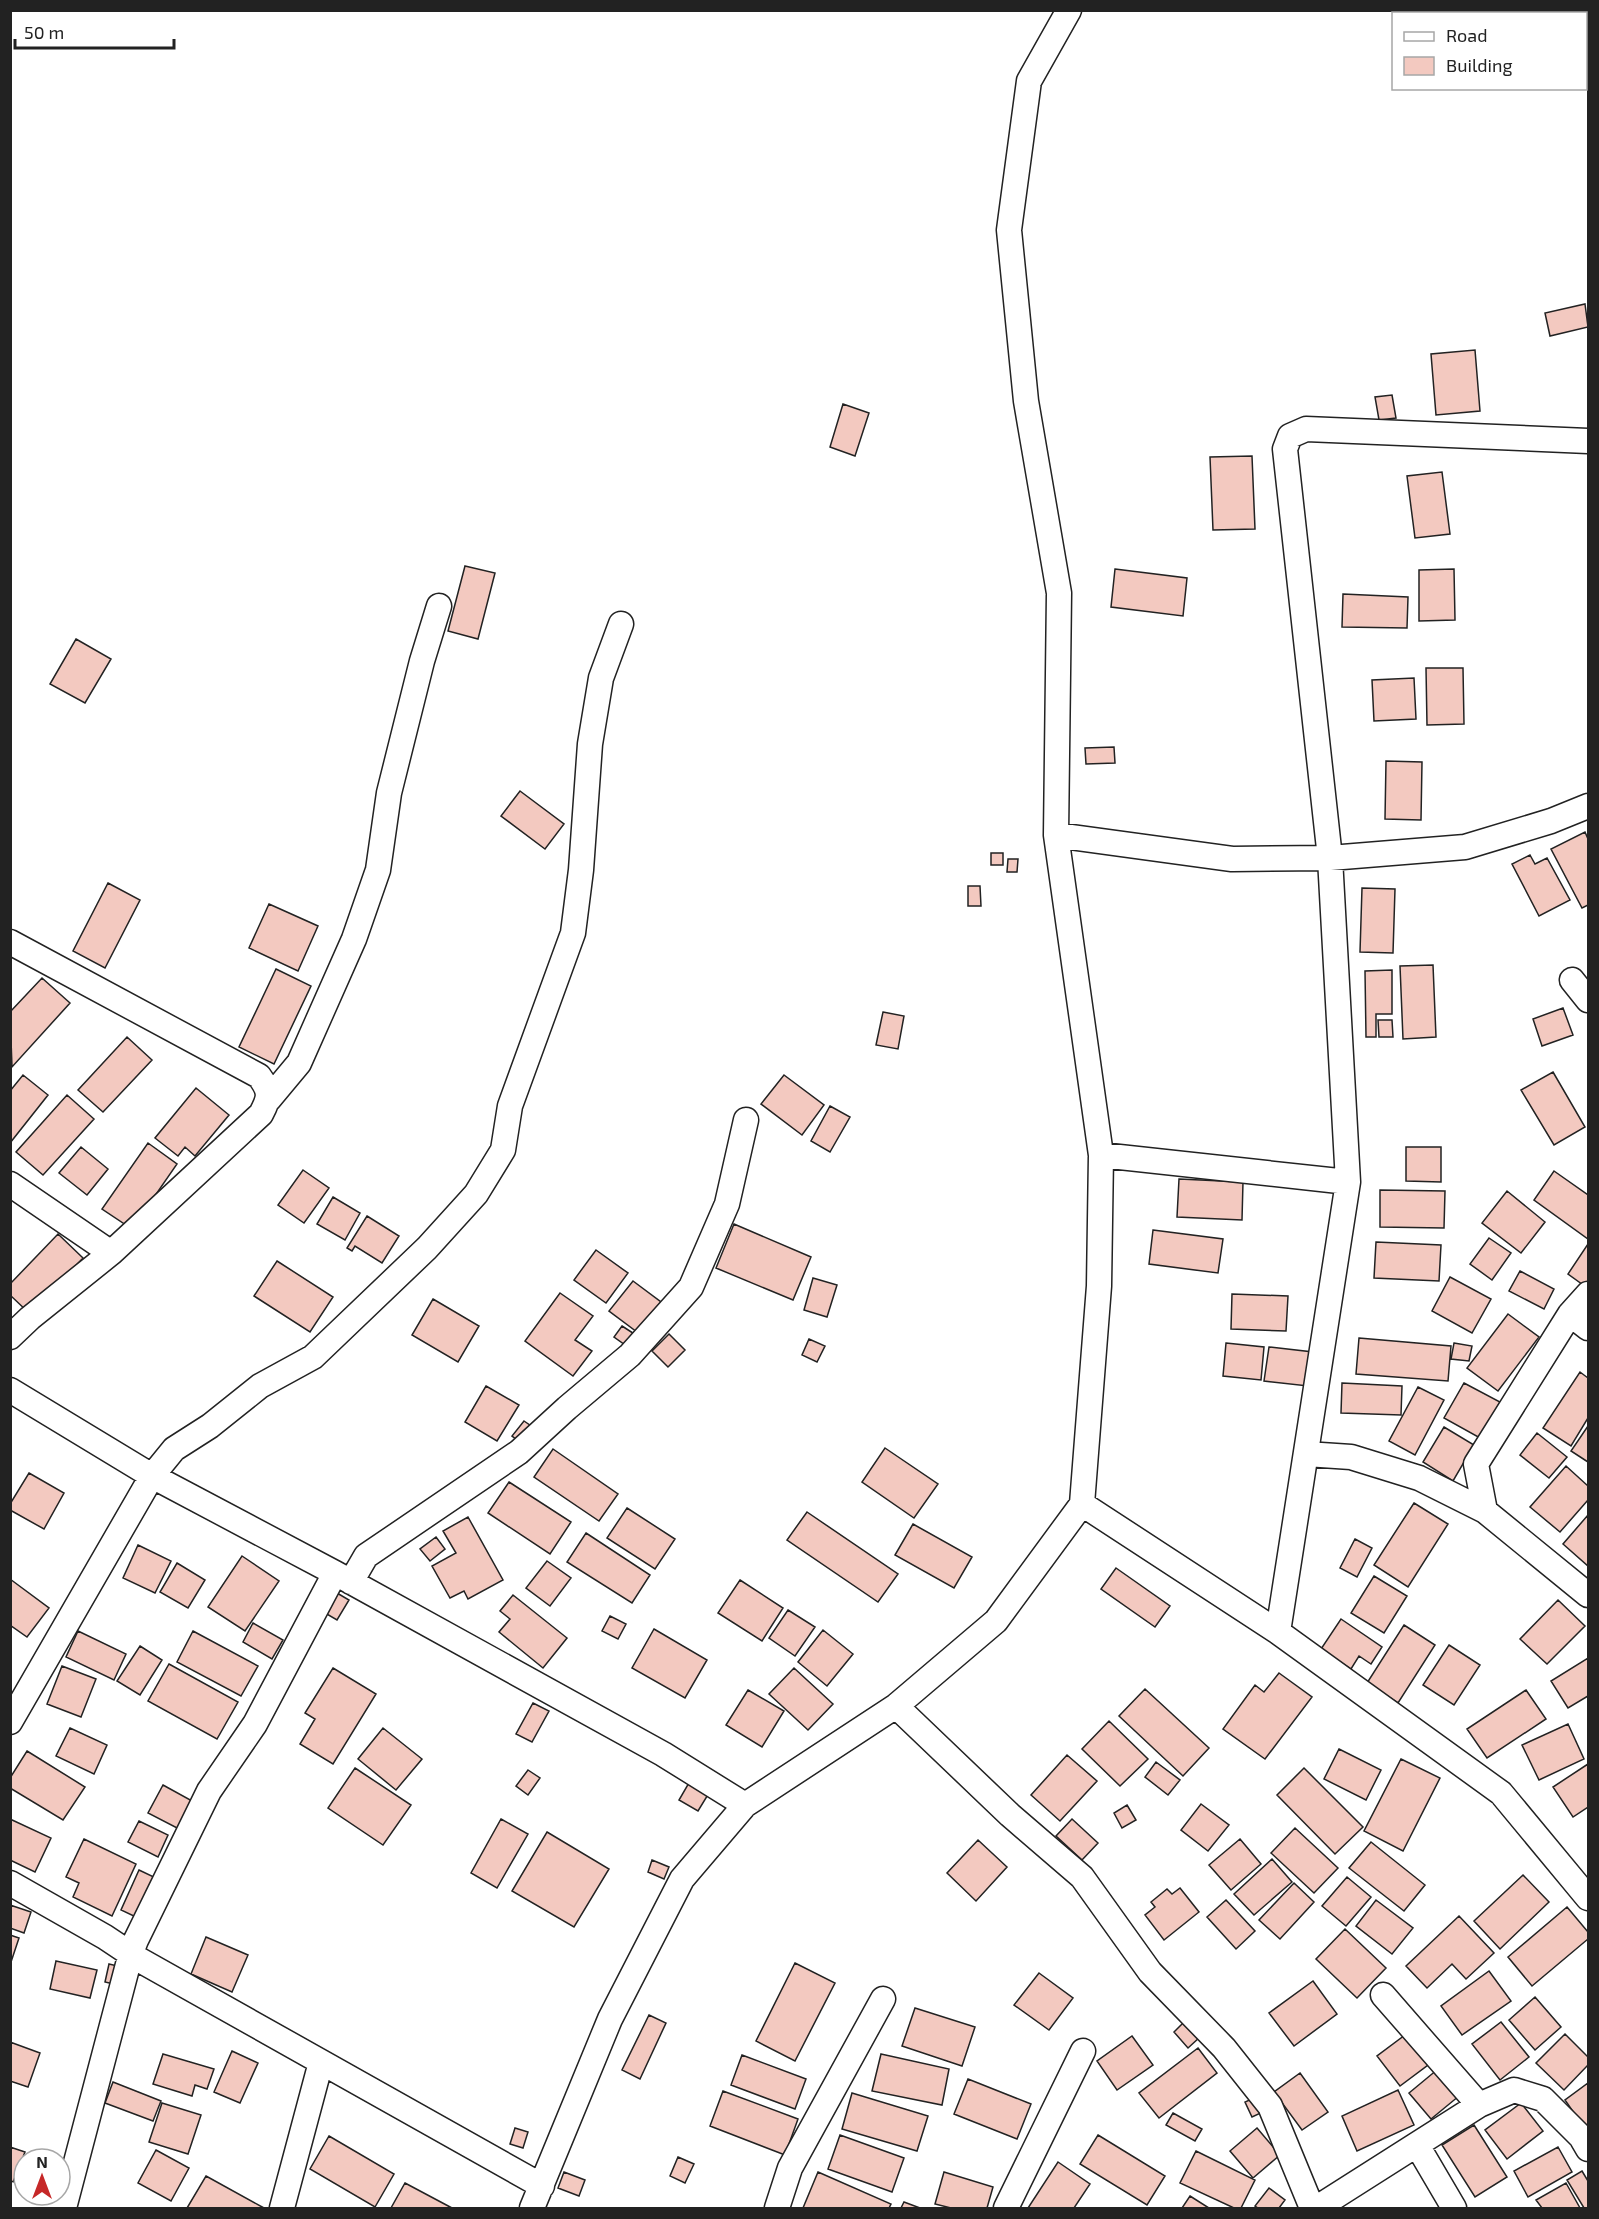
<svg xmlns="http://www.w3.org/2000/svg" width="1599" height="2219" font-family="'Exo 2',sans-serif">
<rect width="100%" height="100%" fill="#fff"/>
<path fill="#f3c9c0" stroke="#222" stroke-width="1.5" d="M 1585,304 L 1588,327 L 1550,336 L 1545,313 Z
M 1475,350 L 1480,411 L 1436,415 L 1431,354 Z
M 1392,395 L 1396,418 L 1379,420 L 1375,397 Z
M 843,404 L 869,413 L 855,456 L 830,447 Z
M 1252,456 L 1255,529 L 1213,530 L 1210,457 Z
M 1442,472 L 1450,534 L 1415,538 L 1407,476 Z
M 465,566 L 495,573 L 478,639 L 448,631 Z
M 1115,569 L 1187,578 L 1183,616 L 1111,607 Z
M 1454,569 L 1455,620 L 1419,621 L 1419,570 Z
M 1343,594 L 1408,597 L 1407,628 L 1342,627 Z
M 76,639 L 111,659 L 85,703 L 50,684 Z
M 1426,668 L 1463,668 L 1464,724 L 1427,725 Z
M 1414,678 L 1416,719 L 1374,721 L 1372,680 Z
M 1114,747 L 1115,763 L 1086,764 L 1085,748 Z
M 1386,761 L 1422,762 L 1421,820 L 1385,819 Z
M 520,791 L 564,824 L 545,849 L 501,816 Z
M 1585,832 L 1588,839 L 1588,905 L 1582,908 L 1551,849 Z
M 991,853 L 1003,853 L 1003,865 L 991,865 Z
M 1530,855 L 1535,864 L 1547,858 L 1570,900 L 1539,916 L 1512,864 Z
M 1008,859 L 1018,859 L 1017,872 L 1007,872 Z
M 108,883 L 140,900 L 105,968 L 73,951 Z
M 968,886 L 980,886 L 981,906 L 968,906 Z
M 1362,888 L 1395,889 L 1393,953 L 1360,952 Z
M 269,904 L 318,926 L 298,971 L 249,948 Z
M 1433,965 L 1436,1037 L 1403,1039 L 1400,966 Z
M 276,969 L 311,986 L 274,1064 L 239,1047 Z
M 1392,970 L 1392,1014 L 1376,1014 L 1376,1037 L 1366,1037 L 1365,971 Z
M 42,978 L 70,1003 L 12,1067 L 10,1012 Z
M 1563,1008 L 1573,1035 L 1542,1046 L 1533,1019 Z
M 883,1012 L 904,1016 L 898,1049 L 876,1045 Z
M 1378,1020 L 1392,1020 L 1393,1037 L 1379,1037 Z
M 127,1037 L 152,1060 L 103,1112 L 78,1090 Z
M 1553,1072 L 1585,1127 L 1554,1145 L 1521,1090 Z
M 23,1075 L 48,1095 L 10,1143 L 10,1091 Z
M 784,1075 L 824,1105 L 802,1135 L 761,1104 Z
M 196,1088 L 229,1115 L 195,1156 L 185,1147 L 178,1156 L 155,1138 Z
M 67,1095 L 94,1119 L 43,1175 L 16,1152 Z
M 830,1106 L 850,1117 L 830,1152 L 811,1141 Z
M 148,1143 L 177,1164 L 132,1229 L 102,1209 Z
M 81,1147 L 108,1169 L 87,1195 L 59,1173 Z
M 1406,1147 L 1441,1147 L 1441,1182 L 1406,1181 Z
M 303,1170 L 329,1188 L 304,1223 L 278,1205 Z
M 1554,1171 L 1588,1195 L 1588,1239 L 1534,1200 Z
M 1179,1179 L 1243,1182 L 1242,1220 L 1177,1217 Z
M 1380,1190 L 1445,1191 L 1444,1228 L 1380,1227 Z
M 1507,1191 L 1545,1222 L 1521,1253 L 1482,1223 Z
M 333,1197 L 360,1213 L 345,1240 L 317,1224 Z
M 367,1216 L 399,1236 L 382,1263 L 355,1246 L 352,1251 L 347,1248 Z
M 734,1224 L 811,1257 L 793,1300 L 716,1268 Z
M 1153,1230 L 1223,1239 L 1218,1273 L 1149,1264 Z
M 58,1234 L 83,1258 L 30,1314 L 10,1295 L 10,1284 Z
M 1489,1238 L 1511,1253 L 1492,1280 L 1470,1264 Z
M 1376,1242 L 1441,1245 L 1439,1281 L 1374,1278 Z
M 1588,1244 L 1588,1284 L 1586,1287 L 1568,1274 Z
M 596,1250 L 628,1273 L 606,1303 L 574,1280 Z
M 277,1261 L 333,1297 L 310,1332 L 254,1296 Z
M 1520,1271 L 1554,1289 L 1544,1309 L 1509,1291 Z
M 1450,1277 L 1491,1299 L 1472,1333 L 1432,1311 Z
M 813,1278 L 837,1285 L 827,1317 L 804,1310 Z
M 633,1281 L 661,1302 L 637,1332 L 609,1311 Z
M 560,1293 L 593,1316 L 575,1340 L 592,1351 L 573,1376 L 525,1341 Z
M 1232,1294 L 1288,1296 L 1286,1331 L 1231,1329 Z
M 433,1299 L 479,1326 L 458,1362 L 412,1335 Z
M 1508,1314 L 1539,1337 L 1498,1391 L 1467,1368 Z
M 622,1326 L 636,1335 L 628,1347 L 614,1337 Z
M 669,1334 L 685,1350 L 668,1367 L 652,1351 Z
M 1359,1338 L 1451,1346 L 1448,1381 L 1356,1374 Z
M 809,1339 L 825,1346 L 817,1362 L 802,1355 Z
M 1226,1343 L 1264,1347 L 1261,1380 L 1223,1376 Z
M 1454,1343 L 1472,1346 L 1469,1361 L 1451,1359 Z
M 1269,1347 L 1313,1352 L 1308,1386 L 1264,1381 Z
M 1580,1372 L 1588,1378 L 1588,1418 L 1571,1446 L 1543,1428 Z
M 1342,1383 L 1402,1386 L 1401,1415 L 1341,1413 Z
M 1464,1383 L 1500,1402 L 1480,1438 L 1444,1418 Z
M 486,1386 L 519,1405 L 497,1441 L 465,1422 Z
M 1418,1387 L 1444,1400 L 1415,1455 L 1389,1441 Z
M 524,1421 L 537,1430 L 525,1446 L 512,1436 Z
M 1588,1426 L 1588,1462 L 1571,1451 Z
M 1444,1427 L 1474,1445 L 1453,1481 L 1423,1462 Z
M 1537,1433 L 1567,1457 L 1549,1478 L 1520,1455 Z
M 885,1448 L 938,1484 L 914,1518 L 862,1482 Z
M 553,1449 L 618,1494 L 599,1521 L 534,1477 Z
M 1566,1466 L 1588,1486 L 1588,1500 L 1560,1532 L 1530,1507 Z
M 29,1473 L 64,1493 L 44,1529 L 10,1510 L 10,1504 Z
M 509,1482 L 571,1522 L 550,1554 L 488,1513 Z
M 1414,1503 L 1448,1524 L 1408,1587 L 1374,1565 Z
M 627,1508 L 675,1539 L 655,1569 L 607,1538 Z
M 807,1512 L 898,1574 L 878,1602 L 787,1540 Z
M 1588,1515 L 1588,1566 L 1563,1544 Z
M 468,1517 L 503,1580 L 468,1599 L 464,1591 L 450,1598 L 432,1566 L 456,1553 L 443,1531 Z
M 913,1524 L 972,1557 L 954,1588 L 895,1555 Z
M 586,1533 L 650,1575 L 632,1603 L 567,1562 Z
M 436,1537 L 445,1549 L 430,1561 L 420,1549 Z
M 1355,1539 L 1372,1548 L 1357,1577 L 1340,1568 Z
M 138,1545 L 171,1561 L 155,1593 L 123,1578 Z
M 242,1556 L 279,1581 L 245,1631 L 208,1607 Z
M 547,1561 L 571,1578 L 550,1606 L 526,1588 Z
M 177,1563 L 205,1580 L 188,1608 L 160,1592 Z
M 1116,1568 L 1170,1606 L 1155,1627 L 1101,1589 Z
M 1374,1576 L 1407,1596 L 1384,1633 L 1351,1613 Z
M 10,1579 L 49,1608 L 27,1637 L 10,1625 Z
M 740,1580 L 783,1608 L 762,1641 L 718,1613 Z
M 337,1593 L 349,1600 L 337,1620 L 325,1613 Z
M 513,1595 L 567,1638 L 543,1668 L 499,1632 L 510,1619 L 500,1611 Z
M 1558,1600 L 1585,1626 L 1547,1664 L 1520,1639 Z
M 788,1610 L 815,1627 L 795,1656 L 769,1638 Z
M 610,1616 L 626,1624 L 618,1639 L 602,1631 Z
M 1341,1619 L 1382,1647 L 1371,1664 L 1359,1656 L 1351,1669 L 1321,1649 Z
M 253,1623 L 283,1640 L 272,1659 L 243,1642 Z
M 1404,1625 L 1435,1645 L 1398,1703 L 1367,1683 Z
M 654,1629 L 707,1660 L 685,1698 L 632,1668 Z
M 823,1630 L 853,1654 L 827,1686 L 798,1662 Z
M 78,1631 L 126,1654 L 114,1680 L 66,1657 Z
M 193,1631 L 258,1666 L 241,1696 L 177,1662 Z
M 1449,1645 L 1480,1665 L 1454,1705 L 1423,1685 Z
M 140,1646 L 162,1660 L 140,1695 L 117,1681 Z
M 1588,1658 L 1588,1696 L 1568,1708 L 1551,1681 Z
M 169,1664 L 238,1702 L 217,1739 L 148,1701 Z
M 62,1666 L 96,1679 L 81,1717 L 47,1704 Z
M 333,1668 L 376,1694 L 333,1764 L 300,1744 L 315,1719 L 305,1713 Z
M 794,1668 L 833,1704 L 808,1730 L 769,1694 Z
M 1279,1673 L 1312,1697 L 1265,1759 L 1223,1729 L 1255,1685 L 1264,1692 Z
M 1145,1689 L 1209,1748 L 1183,1776 L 1119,1716 Z
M 748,1690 L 784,1711 L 762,1747 L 726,1725 Z
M 1526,1690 L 1546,1719 L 1487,1758 L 1467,1729 Z
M 533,1703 L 549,1711 L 532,1742 L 516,1734 Z
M 1109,1721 L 1148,1759 L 1120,1786 L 1082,1749 Z
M 1568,1724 L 1584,1759 L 1539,1780 L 1522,1745 Z
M 70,1728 L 107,1745 L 94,1774 L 56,1756 Z
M 383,1728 L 422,1759 L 396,1790 L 358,1759 Z
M 1339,1749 L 1381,1770 L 1366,1800 L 1324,1779 Z
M 27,1751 L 85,1787 L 63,1820 L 10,1788 L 10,1778 Z
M 1067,1755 L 1097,1781 L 1060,1821 L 1031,1795 Z
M 1401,1759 L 1440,1778 L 1403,1851 L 1364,1831 Z
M 1156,1762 L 1180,1780 L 1168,1795 L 1145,1777 Z
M 1588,1764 L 1588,1807 L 1573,1817 L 1553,1787 Z
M 355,1768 L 411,1805 L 383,1845 L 328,1808 Z
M 1304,1768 L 1363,1827 L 1335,1854 L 1277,1795 Z
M 528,1770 L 540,1778 L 528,1795 L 516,1786 Z
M 690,1781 L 709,1793 L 698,1811 L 679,1800 Z
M 163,1785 L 194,1802 L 179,1829 L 148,1813 Z
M 1201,1804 L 1229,1825 L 1208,1851 L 1181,1830 Z
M 1127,1805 L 1136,1820 L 1122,1828 L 1114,1813 Z
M 10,1819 L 51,1838 L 35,1872 L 10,1860 Z
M 501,1819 L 528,1834 L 497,1888 L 471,1873 Z
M 1072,1819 L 1098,1843 L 1082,1860 L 1056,1836 Z
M 139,1821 L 168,1835 L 158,1857 L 128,1842 Z
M 1295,1828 L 1338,1868 L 1314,1893 L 1271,1853 Z
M 547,1832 L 609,1869 L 574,1927 L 512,1891 Z
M 84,1839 L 136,1864 L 112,1916 L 73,1897 L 79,1883 L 66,1877 Z
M 1240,1839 L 1261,1864 L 1231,1890 L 1209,1865 Z
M 978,1840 L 1007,1867 L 976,1901 L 947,1873 Z
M 1371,1842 L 1425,1885 L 1404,1911 L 1349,1868 Z
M 1272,1859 L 1292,1882 L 1254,1915 L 1234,1894 Z
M 652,1860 L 669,1867 L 664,1879 L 648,1872 Z
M 139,1870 L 156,1878 L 138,1918 L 121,1910 Z
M 1523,1875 L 1549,1902 L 1500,1949 L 1474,1921 Z
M 1347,1877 L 1371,1897 L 1346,1926 L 1322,1906 Z
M 1294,1883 L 1314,1902 L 1280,1939 L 1259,1920 Z
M 1180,1888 L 1199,1912 L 1164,1940 L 1145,1915 L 1155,1907 L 1151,1902 L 1167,1889 L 1172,1894 Z
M 1226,1900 L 1255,1931 L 1236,1949 L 1207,1917 Z
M 1376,1900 L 1413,1928 L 1392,1954 L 1356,1926 Z
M 10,1905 L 31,1912 L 24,1933 L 10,1928 Z
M 1567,1907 L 1588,1932 L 1588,1939 L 1532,1986 L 1508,1957 Z
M 1459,1916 L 1494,1953 L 1466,1979 L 1452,1964 L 1427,1988 L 1406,1966 Z
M 1345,1929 L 1386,1968 L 1357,1998 L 1316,1959 Z
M 10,1935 L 19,1938 L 10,1965 Z
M 206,1937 L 248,1955 L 232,1992 L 191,1974 Z
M 56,1961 L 97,1970 L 90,1998 L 50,1989 Z
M 795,1963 L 835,1983 L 795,2061 L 756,2041 Z
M 109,1964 L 126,1968 L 122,1986 L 105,1982 Z
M 1489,1971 L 1511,2001 L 1462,2035 L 1441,2006 Z
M 1039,1973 L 1073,1998 L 1049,2030 L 1014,2005 Z
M 1313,1981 L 1337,2014 L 1294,2046 L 1269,2013 Z
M 1535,1997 L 1561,2027 L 1535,2050 L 1509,2020 Z
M 915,2008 L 975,2027 L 962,2066 L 902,2046 Z
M 649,2015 L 666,2023 L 640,2079 L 622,2070 Z
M 1185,2021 L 1200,2037 L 1188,2048 L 1174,2032 Z
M 1501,2022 L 1529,2057 L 1500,2080 L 1472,2044 Z
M 1565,2034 L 1588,2057 L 1588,2065 L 1564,2090 L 1536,2063 Z
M 1405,2035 L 1428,2065 L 1400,2086 L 1377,2056 Z
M 1132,2036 L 1153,2065 L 1117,2090 L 1097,2061 Z
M 10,2042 L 40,2053 L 28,2087 L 10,2081 Z
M 1198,2048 L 1217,2073 L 1159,2118 L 1139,2093 Z
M 232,2051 L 258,2063 L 240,2103 L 214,2092 Z
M 163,2054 L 214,2069 L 207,2089 L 195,2085 L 192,2096 L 153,2084 Z
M 881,2054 L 949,2069 L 942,2105 L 872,2091 Z
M 742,2055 L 806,2079 L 795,2109 L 731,2085 Z
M 1438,2069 L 1459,2096 L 1431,2119 L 1409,2093 Z
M 1300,2073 L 1328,2112 L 1302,2130 L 1274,2092 Z
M 968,2079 L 1031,2104 L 1017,2139 L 954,2114 Z
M 113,2082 L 161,2101 L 153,2121 L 105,2103 Z
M 1588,2083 L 1588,2126 L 1585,2129 L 1565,2100 Z
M 1398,2090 L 1414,2125 L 1357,2151 L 1342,2116 Z
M 723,2091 L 798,2119 L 785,2155 L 710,2126 Z
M 852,2093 L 928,2116 L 917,2151 L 842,2129 Z
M 1256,2097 L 1263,2112 L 1252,2117 L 1245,2102 Z
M 162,2103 L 201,2115 L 188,2154 L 149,2142 Z
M 1521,2103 L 1543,2131 L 1507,2159 L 1485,2130 Z
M 1173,2113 L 1202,2129 L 1195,2141 L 1166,2125 Z
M 1474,2125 L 1507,2177 L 1475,2197 L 1442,2145 Z
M 515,2128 L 528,2132 L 523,2148 L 510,2144 Z
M 1257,2128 L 1280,2155 L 1253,2178 L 1230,2151 Z
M 840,2135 L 904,2158 L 892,2192 L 828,2169 Z
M 1098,2135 L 1165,2176 L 1147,2205 L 1080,2164 Z
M 329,2136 L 394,2174 L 375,2207 L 310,2169 Z
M 10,2147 L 25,2152 L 11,2187 L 10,2187 Z
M 1558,2147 L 1572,2172 L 1528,2197 L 1514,2171 Z
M 156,2150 L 189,2168 L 171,2201 L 138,2183 Z
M 1196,2151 L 1255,2180 L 1241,2208 L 1234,2208 L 1180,2183 Z
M 678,2157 L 694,2164 L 685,2183 L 670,2176 Z
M 1058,2162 L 1090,2184 L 1074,2208 L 1028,2208 Z
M 1582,2171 L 1588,2181 L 1588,2208 L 1584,2208 L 1567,2180 Z
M 564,2172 L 585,2180 L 579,2196 L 558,2188 Z
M 818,2172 L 891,2204 L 889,2208 L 803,2208 Z
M 944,2172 L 993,2187 L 987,2208 L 951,2208 L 935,2204 Z
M 206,2176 L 264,2208 L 187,2208 Z
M 405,2183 L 452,2208 L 391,2208 Z
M 1566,2183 L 1580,2208 L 1542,2208 L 1536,2200 Z
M 1269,2188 L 1285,2200 L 1279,2208 L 1258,2208 L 1255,2206 Z
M 1190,2196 L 1209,2208 L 1182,2208 Z
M 904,2202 L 920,2208 L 901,2208 Z"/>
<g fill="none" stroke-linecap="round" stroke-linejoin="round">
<g stroke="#222" stroke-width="27">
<path id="minor" d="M 1056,835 L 1232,859 L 1330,858 L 1465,847 L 1551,821 L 1588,806
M 10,942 L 259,1076 C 271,1092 270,1097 261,1114 L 111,1253 L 30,1318 L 10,1337
M 1572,980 L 1588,1000
M 269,1099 L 299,1063 L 354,939 L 378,870 L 389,793 L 422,661 L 439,606
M 1101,1155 L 1348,1182
M 10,1184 L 111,1253
M 1588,1294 L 1570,1314 L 1476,1464 L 1485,1511 L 1588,1595
M 1570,1314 L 1588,1328
M 10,1390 L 152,1476 L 335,1573 L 663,1754 L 745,1805
M 1306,1454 L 1351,1457 L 1419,1478 L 1485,1511
M 1082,1504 L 1278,1632 L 1501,1793 L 1588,1898
M 351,1582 L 366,1556 L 519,1452 L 567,1408 L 630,1355 L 691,1287 L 727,1204 L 746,1120
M 1278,1632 L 1348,1182 L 1330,858 L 1285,449 L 1290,436 L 1306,429 L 1588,441
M 896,1706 L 1010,1815 L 1082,1877 L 1150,1972 L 1224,2048 L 1270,2106 L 1312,2208
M 10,1722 L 152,1476 L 174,1449 L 210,1426 L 260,1386 L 313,1357 L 427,1248 L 476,1194 L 503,1150 L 510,1106 L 573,933 L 581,870 L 590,744 L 601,678 L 621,624
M 10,1883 L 105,1937 L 138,1959 L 542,2186
M 1383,1995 L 1479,2105
M 1417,2145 L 1454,2208
M 10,2194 L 57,2208
M 64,2208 L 131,1953 L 136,1940 L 209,1791 L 255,1724 L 335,1573
M 282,2208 L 321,2062
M 532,2208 L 610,2019 L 682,1879 L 745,1805 L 896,1706 L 996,1621 L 1082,1504 L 1099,1286 L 1101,1155 L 1056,835 L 1059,593 L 1026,401 L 1009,230 L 1029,81 L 1069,10
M 777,2208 L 790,2168 L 883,1999
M 1006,2208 L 1083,2051
M 1317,2208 L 1479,2105 L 1514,2090 L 1543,2099 L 1581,2137 L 1588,2149"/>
</g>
<use href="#minor" stroke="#fff" stroke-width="24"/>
</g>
<rect width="1599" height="2219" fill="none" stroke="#222222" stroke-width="24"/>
<rect x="1392" y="12" width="195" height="78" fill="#ffffff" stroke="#a7a7a7" stroke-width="1.5"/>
<rect x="1404" y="32" width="30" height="9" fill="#ffffff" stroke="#a7a7a7" stroke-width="1.5"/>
<text x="1446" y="42" font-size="18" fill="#222222">Road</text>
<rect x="1404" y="57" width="30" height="18" fill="#f3c9c0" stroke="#a7a7a7" stroke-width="1.5"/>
<text x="1446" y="72" font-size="18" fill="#222222">Building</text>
<g transform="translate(42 2177)"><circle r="28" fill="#ffffff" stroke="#a7a7a7" stroke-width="1.5"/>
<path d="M0-4.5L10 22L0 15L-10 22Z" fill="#c62828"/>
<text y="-9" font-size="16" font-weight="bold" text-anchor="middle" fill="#222222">N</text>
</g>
<path d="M15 39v9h159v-9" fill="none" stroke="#222222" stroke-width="3"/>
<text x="24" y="39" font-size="18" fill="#222222" stroke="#ffffff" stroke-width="4.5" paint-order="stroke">50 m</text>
</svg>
